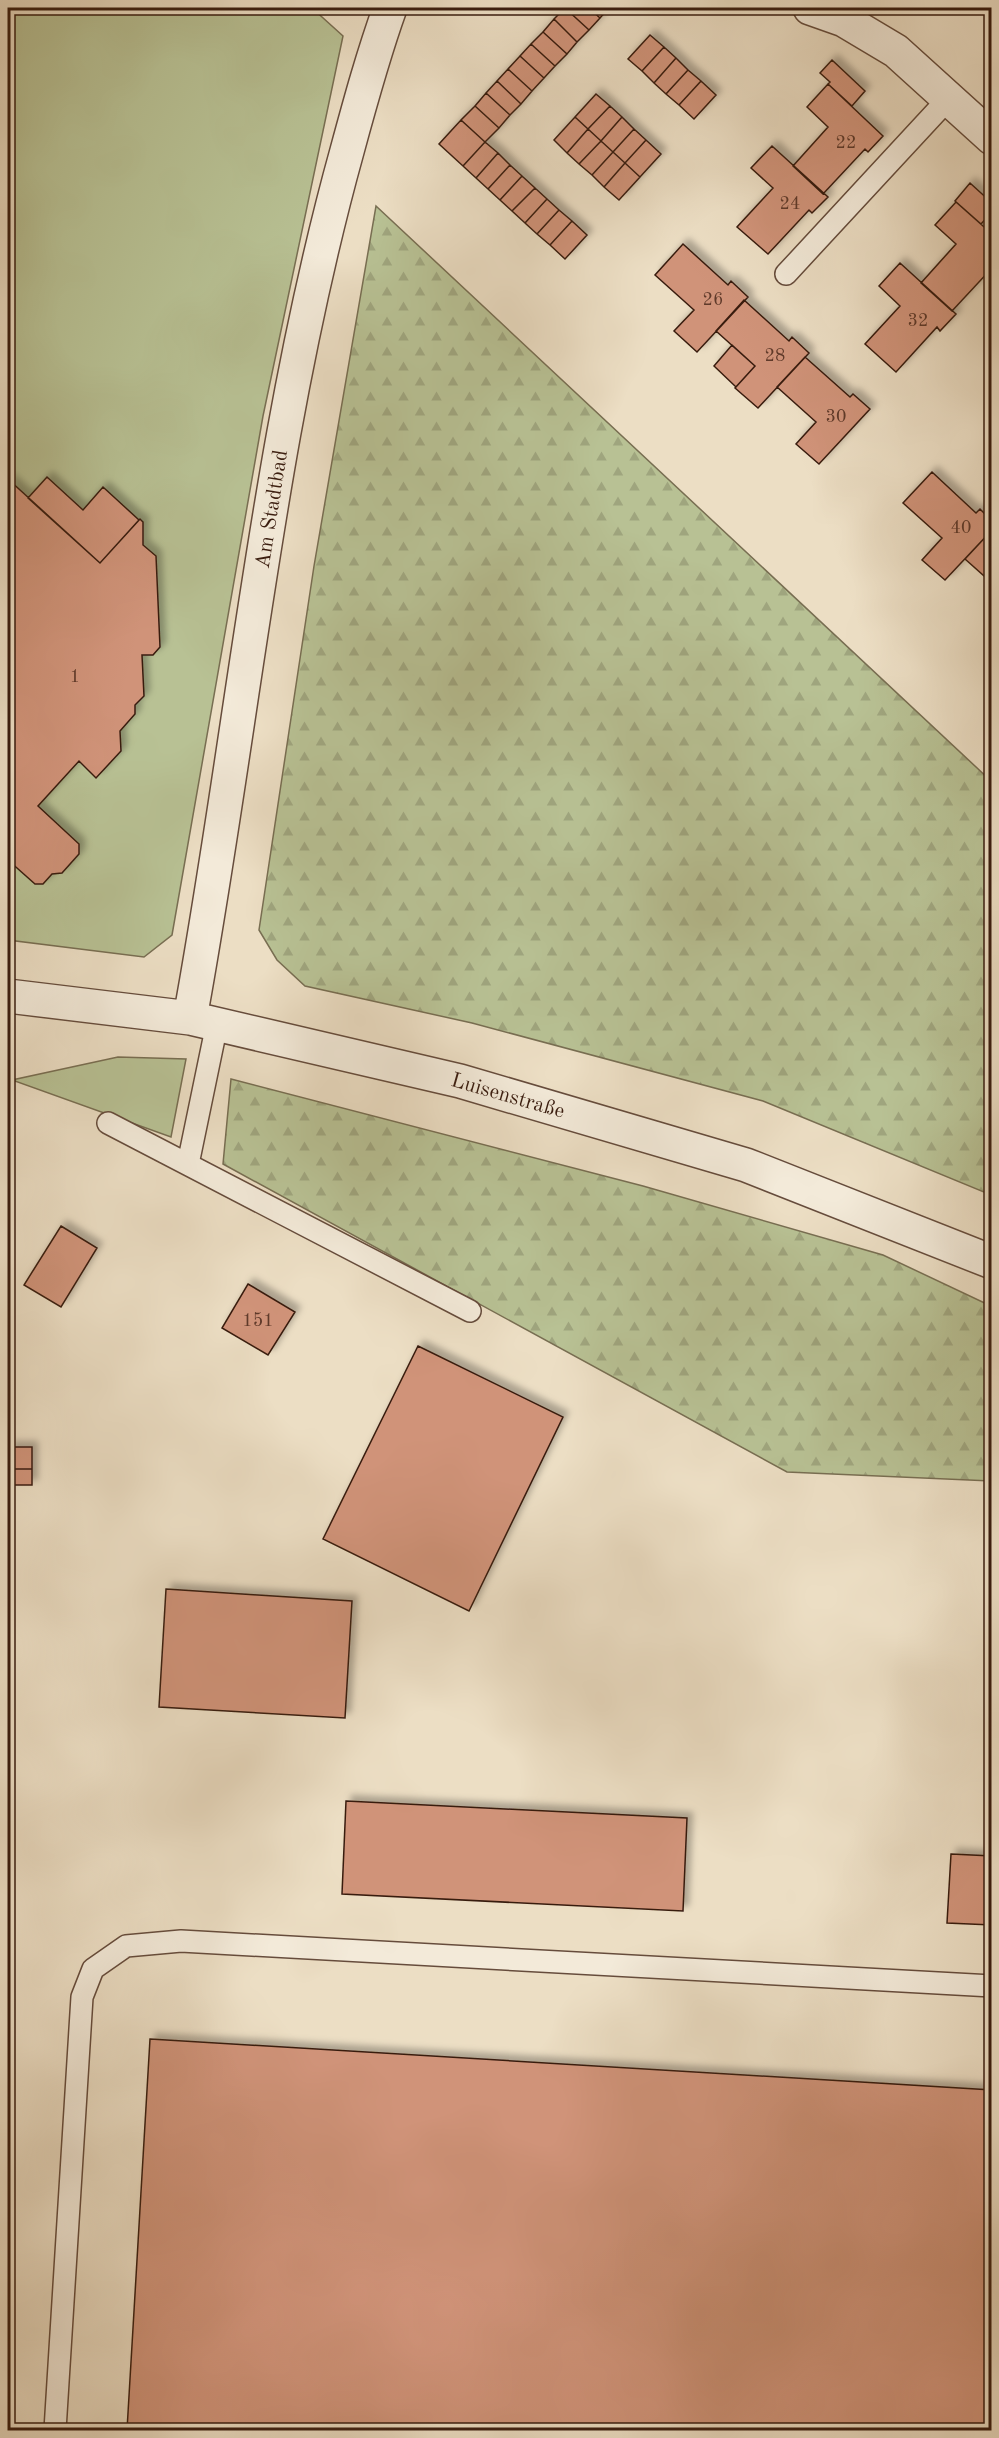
<svg xmlns="http://www.w3.org/2000/svg" width="999" height="2438" font-family="'Old Standard TT',serif">
<defs>
<pattern id="forest-firs" width="22" height="20" patternUnits="userSpaceOnUse" patternTransform="scale(1.5)"><rect width="22" height="20" fill="#b8c194"/><path d="M5 1l3.5 6h-7zM16 11l3.5 6h-7z" fill="#9fa57e"/></pattern>
<filter id="shadow"><feDropShadow dx="5.5" dy="-5.5" stdDeviation="3" flood-color="#0004"/></filter>
</defs>
<rect width="100%" height="100%" fill="#ecdec4"/>
<filter id="stains"><feTurbulence type="fractalNoise" baseFrequency=".00333" numOctaves="4"/><feColorMatrix values="0 0 0 0 .2 0 0 0 0 .09 0 0 0 0 .02 0 0 0 .5 -.17"/></filter>
<radialGradient id="worn" r=".72"><stop offset=".6" stop-color="#630" stop-opacity="0"/><stop offset="1" stop-color="#630" stop-opacity=".3"/></radialGradient>
<path fill="#b8c194" stroke="#786e52" stroke-width="1.5" d="M 8,8 L 312,8 L 343,36 L 263,416 L 172,935 L 144,957 L 8,940 Z
M 118,1057 L 186,1059 L 171,1137 L 12,1080 Z"/>
<path fill="url(#forest-firs)" stroke="#786e52" stroke-width="1.5" d="M 376,206 L 991,781 L 991,1195 L 763,1101 L 472,1023 L 305,986 L 277,960 L 259,930 L 314,566 Z
M 231,1079 L 643,1186 L 883,1255 L 991,1306 L 991,1481 L 787,1472 L 223,1164 Z"/>
<path fill="#d09379" stroke="#391c0f" stroke-width="1.5" filter="url(#shadow)" d="M 565,8 L 589,8 L 600,18 L 589,30 Z
M 565,8 L 589,30 L 577,42 L 554,19 Z
M 589,8 L 609,8 L 600,18 Z
M 554,19 L 577,42 L 567,54 L 543,32 Z
M 543,32 L 567,54 L 555,66 L 531,44 Z
M 650,35 L 664,47 L 642,71 L 628,59 Z
M 531,44 L 555,66 L 544,78 L 520,56 Z
M 664,47 L 676,58 L 654,83 L 642,71 Z
M 520,56 L 544,78 L 532,91 L 508,69 Z
M 676,58 L 688,70 L 666,94 L 654,83 Z
M 832,60 L 865,91 L 852,106 L 828,84 L 830,82 L 820,73 Z
M 508,69 L 532,91 L 521,104 L 497,81 Z
M 688,70 L 701,81 L 679,105 L 666,94 Z
M 497,81 L 521,104 L 510,115 L 486,93 Z
M 701,81 L 716,95 L 694,119 L 679,105 Z
M 828,84 L 883,136 L 868,152 L 865,149 L 823,194 L 793,166 L 828,127 L 807,107 Z
M 486,93 L 510,115 L 499,128 L 475,106 Z
M 596,94 L 610,106 L 588,129 L 575,117 Z
M 475,106 L 499,128 L 485,142 L 461,120 Z
M 610,106 L 622,117 L 601,141 L 588,129 Z
M 575,117 L 588,129 L 567,153 L 554,140 Z
M 622,117 L 634,129 L 613,152 L 601,141 Z
M 461,120 L 485,142 L 463,166 L 439,144 Z
M 588,129 L 601,141 L 579,164 L 567,153 Z
M 634,129 L 646,140 L 625,163 L 613,152 Z
M 646,140 L 661,154 L 640,177 L 625,163 Z
M 601,141 L 613,152 L 592,175 L 579,164 Z
M 485,142 L 498,153 L 476,178 L 463,166 Z
M 772,146 L 828,197 L 812,213 L 809,210 L 768,254 L 737,227 L 773,188 L 751,168 Z
M 613,152 L 625,163 L 604,187 L 592,175 Z
M 498,153 L 510,165 L 488,189 L 476,178 Z
M 625,163 L 640,177 L 619,200 L 604,187 Z
M 510,165 L 522,176 L 500,200 L 488,189 Z
M 522,176 L 535,188 L 512,211 L 500,200 Z
M 970,183 L 992,203 L 992,212 L 981,224 L 955,201 Z
M 535,188 L 547,199 L 525,223 L 512,211 Z
M 547,199 L 559,210 L 537,234 L 525,223 Z
M 956,202 L 992,234 L 992,268 L 952,311 L 921,283 L 956,244 L 935,225 Z
M 559,210 L 572,221 L 550,245 L 537,234 Z
M 572,221 L 587,235 L 565,259 L 550,245 Z
M 683,244 L 728,285 L 731,281 L 748,297 L 697,352 L 674,331 L 694,310 L 655,275 Z
M 900,263 L 956,314 L 940,331 L 937,327 L 896,372 L 865,344 L 900,306 L 879,286 Z
M 744,300 L 789,341 L 792,337 L 809,353 L 758,408 L 735,388 L 755,366 L 716,331 Z
M 732,345 L 755,366 L 736,387 L 714,366 Z
M 805,357 L 850,397 L 853,394 L 870,409 L 819,464 L 796,444 L 816,422 L 777,387 Z
M 932,472 L 976,513 L 980,509 L 992,521 L 992,530 L 945,580 L 922,560 L 942,538 L 903,503 Z
M 47,477 L 83,510 L 103,487 L 139,520 L 100,563 L 28,498 Z
M 8,479 L 100,563 L 140,519 L 143,522 L 143,545 L 156,556 L 160,647 L 153,655 L 142,655 L 144,696 L 135,705 L 135,714 L 120,731 L 121,751 L 96,778 L 79,761 L 38,806 L 79,844 L 79,854 L 62,873 L 52,874 L 43,884 L 35,884 L 8,860 Z
M 992,530 L 992,583 L 965,559 Z
M 61,1226 L 97,1248 L 61,1307 L 24,1285 Z
M 248,1284 L 295,1312 L 268,1355 L 222,1328 Z
M 418,1346 L 563,1417 L 469,1611 L 323,1539 Z
M 8,1447 L 32,1447 L 32,1469 L 8,1469 Z
M 8,1469 L 32,1469 L 32,1485 L 8,1485 Z
M 166,1589 L 352,1601 L 345,1718 L 159,1707 Z
M 346,1801 L 687,1818 L 683,1911 L 342,1894 Z
M 951,1854 L 992,1856 L 992,1925 L 947,1923 Z
M 150,2039 L 992,2090 L 992,2430 L 127,2430 Z"/>
<g fill="none" stroke-linecap="round" stroke-linejoin="round">
<g stroke="#664c3c" stroke-width="24">
<path id="service" d="M 786,274 L 949,98
M 108,1123 L 470,1311
M 188,1164 L 217,1024
M 55,2430 L 82,1997 L 93,1969 L 126,1946 L 181,1941 L 992,1986"/>
</g>
<g stroke="#664c3c" stroke-width="36">
<path id="minor" d="M 810,8 L 844,20 L 896,51 L 992,138
M 8,996 L 190,1018 L 460,1081 L 746,1165 L 992,1262
M 190,1018 C 243,729 268,435 347,151 C 360,103 373,55 390,8"/>
</g>
<use href="#service" stroke="#f3ead9" stroke-width="21"/>
<use href="#minor" stroke="#f3ead9" stroke-width="33"/>
</g>
<g text-anchor="middle" stroke-width="6" stroke-linejoin="round" paint-order="stroke">
<g font-size="18" fill="#5f3a2a">
<text x="846" y="148">22</text>
<text x="790" y="209">24</text>
<text x="713" y="305">26</text>
<text x="918" y="326">32</text>
<text x="775" y="361">28</text>
<text x="836" y="422">30</text>
<text x="961" y="533">40</text>
<text x="75" y="682">1</text>
<text x="258" y="1326">151</text>
</g>
<g font-size="21" fill="#391c0f" stroke="#f3ead9">
<text transform="translate(271 509) rotate(-81)" y="7">Am Stadtbad</text>
<text transform="translate(508 1095) rotate(16)" y="7">Luisenstraße</text>
</g>
</g>
<rect width="999" height="2438" fill="none" stroke="#ecdec4" stroke-width="30"/>
<rect x="9" y="9" width="981" height="2420" fill="none" stroke="#391c0f" stroke-width="3"/>
<rect x="15" y="15" width="969" height="2408" fill="none" stroke="#391c0f" stroke-width="1.5"/>
<rect width="100%" height="100%" filter="url(#stains)"/>
<rect width="100%" height="100%" fill="url(#worn)"/>
</svg>
